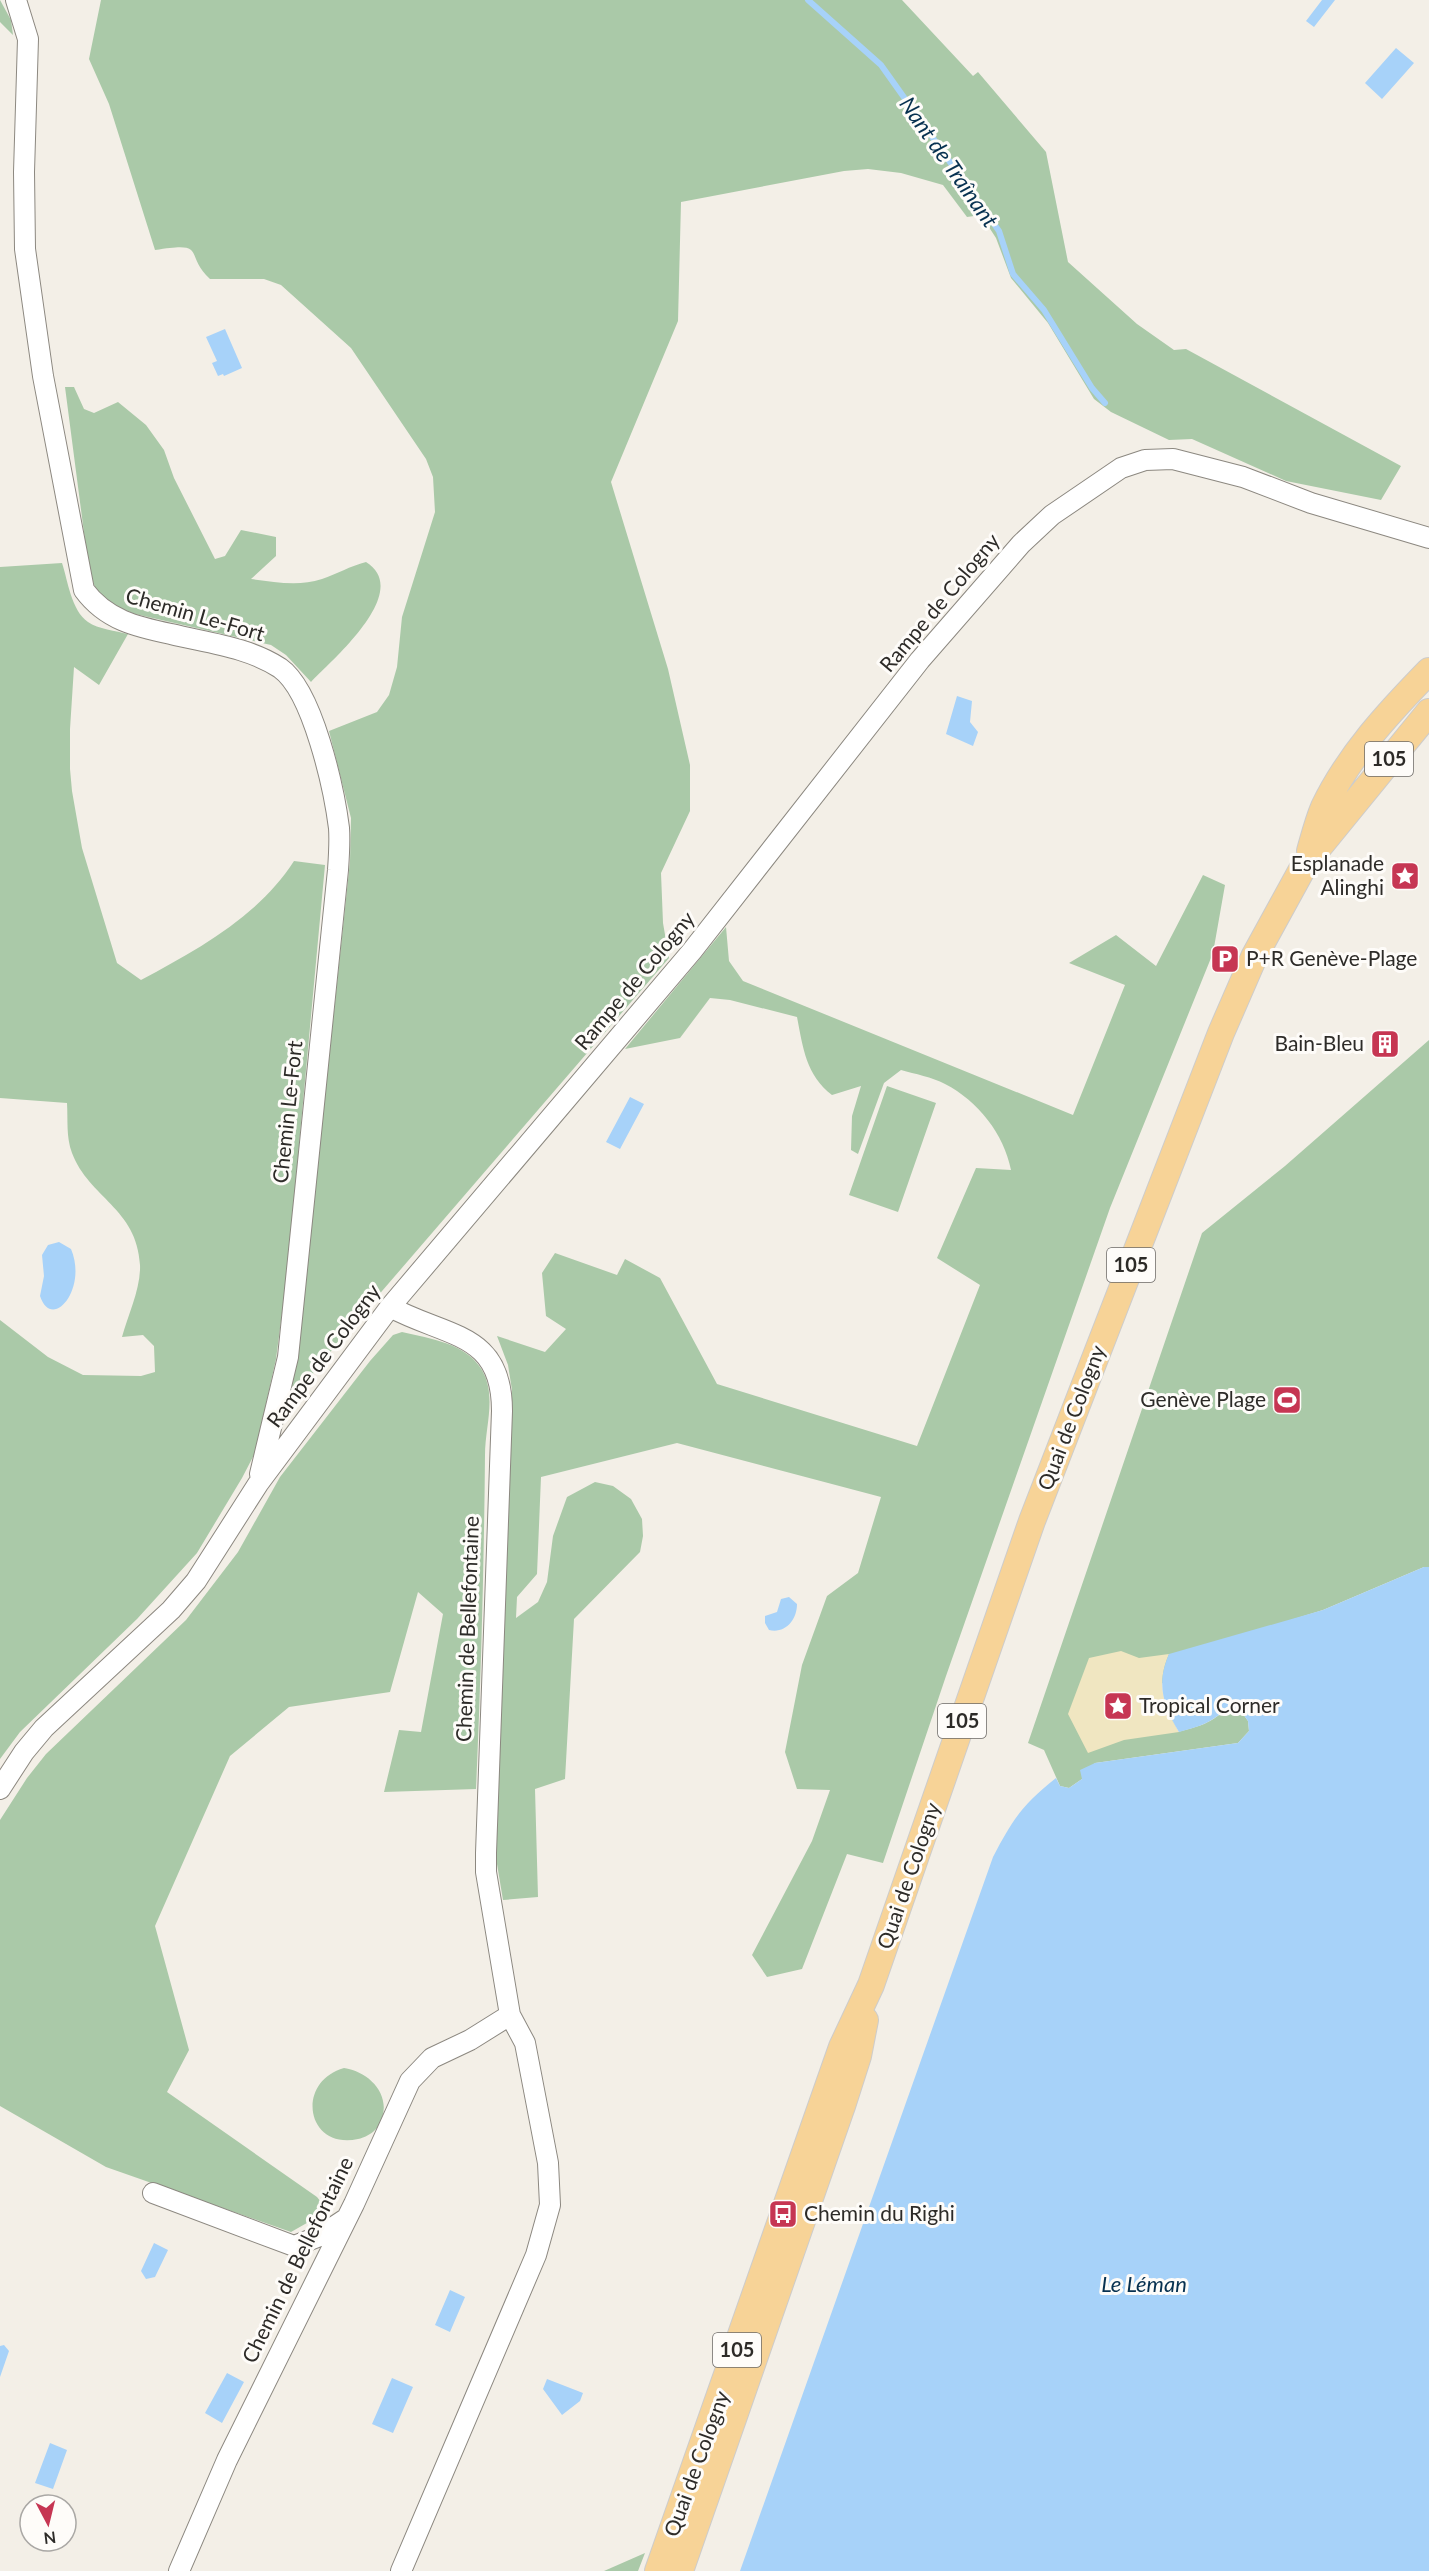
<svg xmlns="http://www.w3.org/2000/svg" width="1429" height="2571" font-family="Lato,sans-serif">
<rect width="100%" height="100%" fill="#f3efe7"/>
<path fill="#aac9a8" d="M 0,0 L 11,20 L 13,35 L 0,22 Z
M 101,0 L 902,0 L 973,76 L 978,72 L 1046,152 L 1068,262 L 1137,324 L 1174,350 L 1186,349 L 1401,466 L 1381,500 L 1286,481 L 1192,439 L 1169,440 L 1111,412 L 1094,399 L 1048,323 L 1011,278 L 996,238 L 981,215 L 967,217 L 943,185 L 901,173 L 868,169 L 844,171 L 681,202 L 678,321 L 611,482 L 668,669 L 690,765 L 690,811 L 661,873 L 663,923 L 669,958 L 345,1334 L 299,1391 L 281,1422 L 306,1276 L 350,861 L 351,818 L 329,731 L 377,712 L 389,695 L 397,667 L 402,617 L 435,512 L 433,477 L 426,459 L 351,348 L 281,285 L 264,279 L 210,279 C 183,254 209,241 155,250 L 109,104 L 89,59 Z
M 65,387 L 74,387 L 84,409 L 94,413 L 118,402 L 146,425 L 164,450 L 174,478 L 215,559 L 225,556 L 241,530 L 276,537 L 276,556 L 251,579 C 275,582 298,587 322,579 C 337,574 350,566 366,562 C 413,591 333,659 311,682 L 286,655 L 271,645 L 135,614 L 121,608 L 105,600 L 95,587 L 89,571 Z
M 62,563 C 68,581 71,610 88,622 C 98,629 116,631 128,634 L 99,685 L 74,667 L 70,729 L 70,769 L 72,791 L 82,848 L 117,963 L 141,980 C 198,949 258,917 294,861 L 325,865 L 287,1275 L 276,1359 L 255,1453 L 242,1478 L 197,1553 L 137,1619 L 20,1732 L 0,1759 L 0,1320 L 48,1357 L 83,1375 L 141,1376 L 155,1372 L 154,1346 L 143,1335 L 122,1337 C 128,1315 141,1288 140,1265 C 137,1208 89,1198 72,1153 C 66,1137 68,1120 67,1103 L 0,1098 L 0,567 Z
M 1203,875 L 1225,885 L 1213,953 L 1110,1208 L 946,1676 L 883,1863 L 847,1854 L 802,1969 L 767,1977 L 752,1955 L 812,1841 L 830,1790 L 797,1789 L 785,1752 L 802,1665 L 827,1596 L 858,1573 L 881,1497 L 677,1443 L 541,1477 L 537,1574 L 517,1597 L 516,1618 L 538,1602 L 547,1582 L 553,1536 L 567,1497 L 595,1482 L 613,1486 L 631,1499 L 642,1519 L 643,1536 L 640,1552 L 574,1619 L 565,1779 L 535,1789 L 538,1897 L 503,1900 L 495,1852 L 512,1390 L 508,1365 L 497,1336 L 545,1352 L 566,1329 L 546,1316 L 542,1273 L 555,1253 L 617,1275 L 625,1259 L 660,1278 L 717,1384 L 917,1446 L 980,1285 L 937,1258 L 976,1168 L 1011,1170 C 1004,1134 978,1101 945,1084 C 932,1077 915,1074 901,1070 L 884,1083 L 858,1154 L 851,1150 L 852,1116 L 861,1086 L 832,1095 C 806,1075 803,1048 797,1017 L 730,1000 L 710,998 L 680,1038 L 625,1049 L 726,927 L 729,961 L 743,981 L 1073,1115 L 1125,985 L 1069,963 L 1116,935 L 1156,966 Z
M 1429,1040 L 1429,1567 L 1424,1567 L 1323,1610 L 1249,1633 L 1161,1684 L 1162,1699 L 1178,1732 C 1187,1729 1198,1727 1206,1723 C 1222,1716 1221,1708 1241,1711 L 1248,1721 L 1249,1731 L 1238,1743 L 1095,1763 L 1082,1779 L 1069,1788 L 1060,1786 L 1044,1750 L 1028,1743 L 1202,1233 L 1285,1166 Z
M 887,1086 L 936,1103 L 898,1212 L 849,1195 Z
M 402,1332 C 431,1339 466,1343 482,1370 C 497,1397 485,1426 485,1455 C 484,1567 481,1678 476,1789 L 384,1792 L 399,1730 L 421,1732 L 443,1614 L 418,1592 L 390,1692 L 289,1707 L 230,1756 L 155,1926 L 189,2050 L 167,2092 L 317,2197 L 328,2211 L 291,2232 L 106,2167 L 0,2106 L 0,1820 L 27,1778 L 46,1754 L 186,1620 L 238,1552 L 280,1477 L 370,1361 L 393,1335 Z
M 344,2068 C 372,2072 396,2100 377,2128 C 373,2133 364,2138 358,2139 C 306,2150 295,2082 344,2068 Z
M 645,2553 L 638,2571 L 604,2571 Z"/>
<path fill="#f0e6c1" d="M 1121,1651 L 1139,1658 L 1169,1654 C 1156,1684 1163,1705 1179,1732 L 1124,1740 L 1088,1753 L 1068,1714 L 1089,1658 Z"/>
<path fill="#a7d2f9" d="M 1322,0 L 1335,0 L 1314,27 L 1306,21 Z
M 1396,48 L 1414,63 L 1382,99 L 1365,83 Z
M 225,329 L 242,368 L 224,376 L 223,374 L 218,376 L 212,363 L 217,361 L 206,337 Z
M 957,696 L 972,701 L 970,722 L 978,732 L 973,746 L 946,734 Z
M 630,1097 L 644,1104 L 620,1149 L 606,1142 Z
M 59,1242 L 71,1249 C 88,1289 52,1332 40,1296 L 44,1276 L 42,1255 L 48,1245 Z
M 1424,1567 L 1429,1567 L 1429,2571 L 740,2571 L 993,1857 C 1013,1819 1022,1805 1056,1778 L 1060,1786 L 1069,1788 L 1082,1779 L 1080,1770 L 1095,1763 L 1238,1743 L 1249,1731 L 1248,1721 L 1241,1711 C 1224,1708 1220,1716 1206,1723 C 1198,1727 1188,1729 1179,1732 C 1163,1705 1156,1684 1169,1654 L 1323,1610 Z
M 789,1597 L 797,1604 C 797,1620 785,1634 769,1630 L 765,1623 L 765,1616 L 777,1612 L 781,1599 Z
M 154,2243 L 168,2250 L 155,2277 L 146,2279 L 141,2271 Z
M 450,2290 L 465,2297 L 450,2332 L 435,2325 Z
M 4,2345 L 9,2351 L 0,2377 L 0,2346 Z
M 227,2373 L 244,2382 L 222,2423 L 205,2413 Z
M 392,2378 L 413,2387 L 393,2433 L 372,2424 Z
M 547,2379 L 583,2393 L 580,2401 L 562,2415 L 543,2389 Z
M 50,2443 L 67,2450 L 53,2489 L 35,2483 Z"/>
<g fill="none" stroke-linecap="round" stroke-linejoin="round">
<path stroke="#a7d2f9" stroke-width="6" d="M 808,0 L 881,65 L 999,231 L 1013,274 L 1044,310 L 1092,388 L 1105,403"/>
<g stroke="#8c8880" stroke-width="22">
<path id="minor" d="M 16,0 L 28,39 L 24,172 L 25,249 L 43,376 L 84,590 C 106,620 137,627 171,634 C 208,643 248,647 280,668 C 313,691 334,789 339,828 C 340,842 339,856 338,870 L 288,1357 L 260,1474
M 390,1307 C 448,1338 502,1332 502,1411 L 486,1853 L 486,1872 L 510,2015 L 525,2043 L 548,2163 L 550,2205 L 536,2255 L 401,2571
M 0,1789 L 24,1752 L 44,1728 L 171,1610 L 196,1581 L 258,1484 L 390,1307 L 692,951 L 920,660 L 1021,544 L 1052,515 L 1121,468 L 1145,460 L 1173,459 L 1243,477 L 1311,503 L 1429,538
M 153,2193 L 294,2246 L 320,2236 L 344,2220
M 179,2571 L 227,2460 L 354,2204 L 410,2081 L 432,2058 L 470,2040 L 510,2015"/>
</g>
<g stroke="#cdcccb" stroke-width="28">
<path id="major" d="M 1310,851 C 1314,837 1318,821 1324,807 C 1349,755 1389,712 1429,671
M 658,2571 L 842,2047 L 871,1985 L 1032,1521 L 1221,1033 L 1254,957 L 1305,864 L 1429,712
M 680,2571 L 842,2106 L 858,2056 L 865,2020"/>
</g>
<use href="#minor" stroke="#fff" stroke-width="20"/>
<use href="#major" stroke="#f7d397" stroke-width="26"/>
</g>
<defs>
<g id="sight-square" transform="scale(1.5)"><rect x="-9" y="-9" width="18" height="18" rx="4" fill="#c63653" stroke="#fefcf9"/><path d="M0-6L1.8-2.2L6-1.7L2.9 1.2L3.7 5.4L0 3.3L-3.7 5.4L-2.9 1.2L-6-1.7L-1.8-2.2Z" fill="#fff"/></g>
<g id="parking-square" transform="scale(1.5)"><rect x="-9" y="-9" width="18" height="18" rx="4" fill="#c63653" stroke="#fefcf9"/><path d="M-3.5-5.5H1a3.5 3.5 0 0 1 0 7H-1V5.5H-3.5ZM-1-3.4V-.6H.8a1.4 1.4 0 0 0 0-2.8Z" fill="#fff"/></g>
<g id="building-square" transform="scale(1.5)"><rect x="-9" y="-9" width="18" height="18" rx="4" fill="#c63653" stroke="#fefcf9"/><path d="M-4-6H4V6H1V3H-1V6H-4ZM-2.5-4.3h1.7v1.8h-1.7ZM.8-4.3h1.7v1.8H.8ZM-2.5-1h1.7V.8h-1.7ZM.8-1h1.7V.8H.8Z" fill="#fff"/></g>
<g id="stadium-square" transform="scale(1.5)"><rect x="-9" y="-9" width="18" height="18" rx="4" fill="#c63653" stroke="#fefcf9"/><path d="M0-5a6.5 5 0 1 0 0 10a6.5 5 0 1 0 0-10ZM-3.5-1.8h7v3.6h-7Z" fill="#fff"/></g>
<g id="bus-square" transform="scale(1.5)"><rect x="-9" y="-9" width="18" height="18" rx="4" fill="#c63653" stroke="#fefcf9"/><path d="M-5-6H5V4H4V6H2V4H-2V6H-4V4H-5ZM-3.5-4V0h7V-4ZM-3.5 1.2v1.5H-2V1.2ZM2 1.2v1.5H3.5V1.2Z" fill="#fff"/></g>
</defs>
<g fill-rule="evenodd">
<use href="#sight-square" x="1405" y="876"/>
<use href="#parking-square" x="1225" y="959"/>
<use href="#building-square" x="1385" y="1044"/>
<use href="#stadium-square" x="1287" y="1400"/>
<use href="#sight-square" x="1118" y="1706"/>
<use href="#bus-square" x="783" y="2214"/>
</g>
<g text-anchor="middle" stroke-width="6" stroke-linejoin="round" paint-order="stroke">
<g fill="#fefcf9" stroke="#6c6a67" stroke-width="1.5">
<rect x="1365" y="742" width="48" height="34" rx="4.5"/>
<rect x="1107" y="1248" width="48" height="34" rx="4.5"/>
<rect x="938" y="1704" width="48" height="34" rx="4.5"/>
<rect x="713" y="2333" width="48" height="34" rx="4.5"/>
</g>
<g font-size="20" font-weight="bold" fill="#2d2b28">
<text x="1389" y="766">105</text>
<text x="1131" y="1272">105</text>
<text x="962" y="1728">105</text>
<text x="737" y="2357">105</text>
</g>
<g font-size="21" fill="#2d2b28" stroke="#fefcf9">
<text transform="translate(940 603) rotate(-50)" y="7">Rampe de Cologny</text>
<text transform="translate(195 615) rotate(16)" y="7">Chemin Le-Fort</text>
<text transform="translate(635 981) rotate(-50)" y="7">Rampe de Cologny</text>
<text transform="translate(288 1112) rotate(-84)" y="7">Chemin Le-Fort</text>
<text transform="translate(324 1356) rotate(-53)" y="7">Rampe de Cologny</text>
<text transform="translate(1072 1418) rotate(-69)" y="7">Quai de Cologny</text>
<text transform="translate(468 1629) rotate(-88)" y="7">Chemin de Bellefontaine</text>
<text transform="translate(909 1876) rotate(-71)" y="7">Quai de Cologny</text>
<text transform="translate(298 2260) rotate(-64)" y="7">Chemin de Bellefontaine</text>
<text transform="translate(697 2464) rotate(-70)" y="7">Quai de Cologny</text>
</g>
<g font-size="21" fill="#2d2b28" stroke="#fefcf9" text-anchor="end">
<text x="1384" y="871">Esplanade<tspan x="1384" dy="24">Alinghi</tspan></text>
<text x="1246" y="966" text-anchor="start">P+R Genève-Plage</text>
<text x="1364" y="1051">Bain-Bleu</text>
<text x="1266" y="1407">Genève Plage</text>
<text x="1139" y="1713" text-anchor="start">Tropical Corner</text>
<text x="804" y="2221" text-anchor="start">Chemin du Righi</text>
</g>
<g font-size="22" font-style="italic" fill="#073150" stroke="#fefcf9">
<text transform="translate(949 162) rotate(55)" y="8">Nant de Traînant</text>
<text x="1144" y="2292">Le Léman</text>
</g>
</g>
<g transform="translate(48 2523) rotate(173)"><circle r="28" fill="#fefcf9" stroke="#aaa8a5" stroke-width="1.5"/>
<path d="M0-4.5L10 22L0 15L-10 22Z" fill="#c63653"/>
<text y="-9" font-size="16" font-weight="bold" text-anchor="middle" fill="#2d2b28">N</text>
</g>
</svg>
